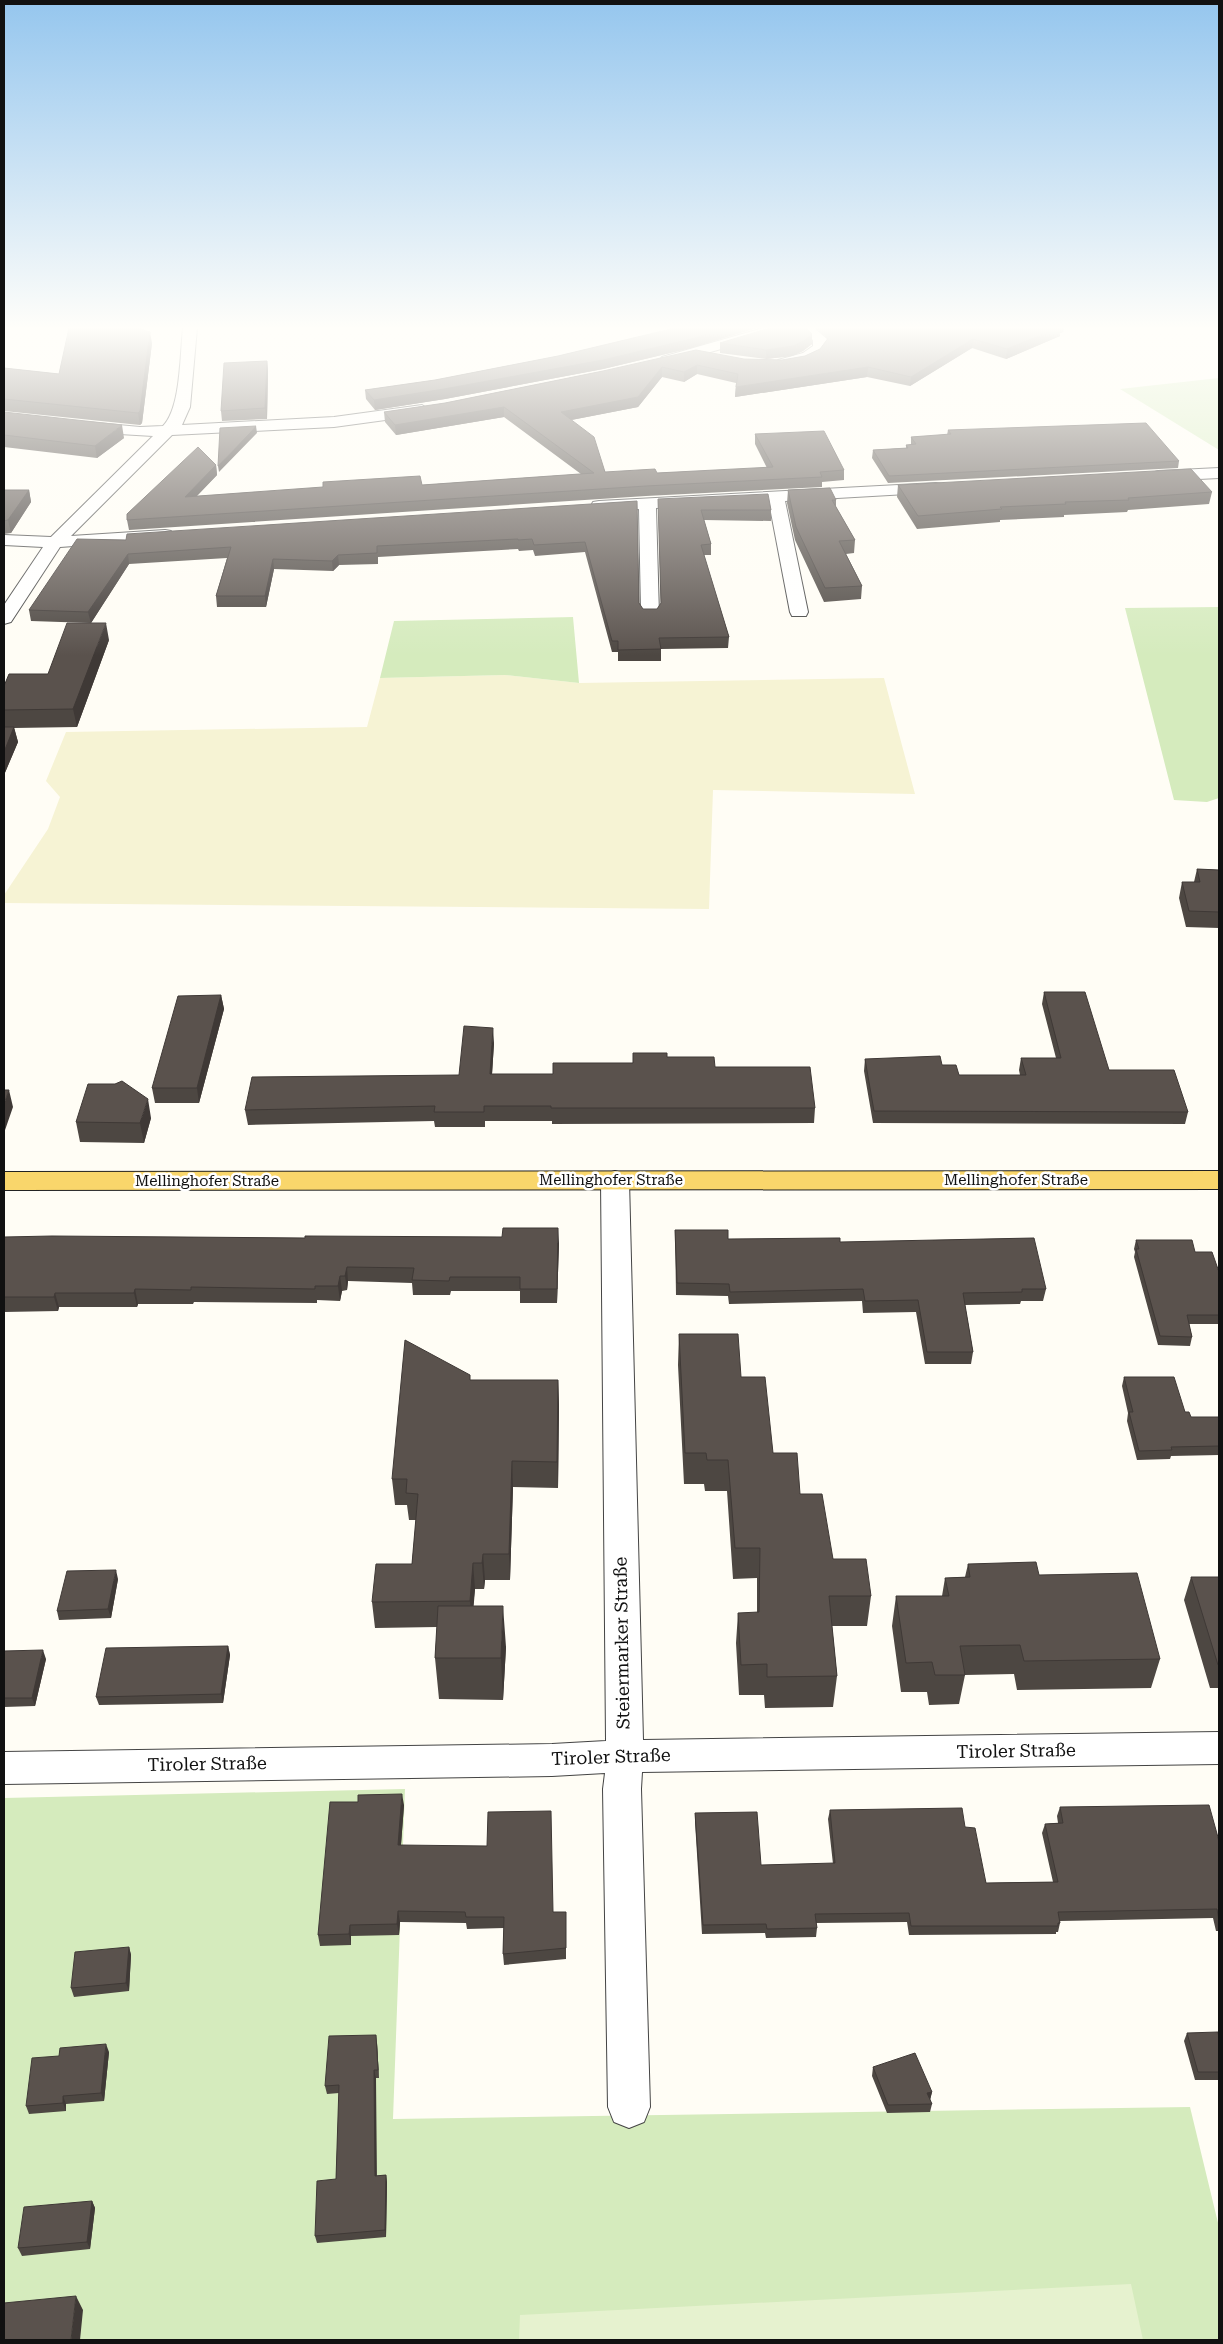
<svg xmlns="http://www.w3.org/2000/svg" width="1223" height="2344" font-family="'Roboto Serif',serif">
<rect width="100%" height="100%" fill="#fffdf5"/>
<path fill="#f6f3d4" d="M 505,675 L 579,683 L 884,678 L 915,794 L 713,790 L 709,909 L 4,903 L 4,895 L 48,829 L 60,797 L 46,781 L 66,732 L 367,727 L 380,678 Z"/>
<path fill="#d5ebbd" d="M 1219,378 L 1219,450 L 1120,389 Z
M 1219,607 L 1219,798 L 1207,802 L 1174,800 L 1125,608 Z
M 573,617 L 579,683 L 505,675 L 380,678 L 394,621 Z
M 405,1789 L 393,2119 L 1190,2107 L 1219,2227 L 1219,2340 L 4,2340 L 4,1798 Z"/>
<path fill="#e6f2cf" d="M 1131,2284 L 1143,2340 L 519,2340 L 520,2315 Z"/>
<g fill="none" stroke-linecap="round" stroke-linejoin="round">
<g stroke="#444" stroke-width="2">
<path id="minor" d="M 183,328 L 197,328 L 190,407 L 182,425 L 334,417 L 422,405 L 430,410 L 422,415 L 334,427 L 172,435 L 71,536 L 165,530 L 171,531 L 174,535 L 171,539 L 60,547 L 11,622 L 4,624 L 4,605 L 43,547 L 4,545 L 4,535 L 51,537 L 153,436 L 86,432 L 80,430 L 78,427 L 80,424 L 86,422 L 140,427 L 163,426 C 181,408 180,354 183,328 Z
M 763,328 L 786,328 L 784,331 L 672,363 L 667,364 L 660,360 L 662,357 Z
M 798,328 L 814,328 L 827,339 L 827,348 C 819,359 792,370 778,366 L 776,363 L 778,360 L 803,353 L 813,346 L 813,340 Z
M 1219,468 L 1219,478 L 1158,481 L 1152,479 L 1150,476 L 1152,473 L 1158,471 Z
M 936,483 L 942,484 L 944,488 L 942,492 L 785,501 L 808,612 L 806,616 L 792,616 L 790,612 L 769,502 L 656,508 L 659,614 L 657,618 L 643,618 L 641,614 L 639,509 L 599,511 L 593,510 L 591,506 L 593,502 L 599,501 Z
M 615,1171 L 625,1174 L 629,1180 L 643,1740 L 1219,1732 L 1219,1764 L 642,1772 L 641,1789 L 650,2107 L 644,2122 L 629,2128 L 614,2122 L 608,2107 L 603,1789 L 605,1773 L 552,1776 L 4,1784 L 4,1752 L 552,1744 L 606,1741 L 601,1180 L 605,1174 Z"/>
</g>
<g stroke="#222" stroke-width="2">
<path id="major" d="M 1219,1171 L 1219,1189 L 4,1190 L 4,1172 Z"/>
</g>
<use href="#minor" fill="#fff" fill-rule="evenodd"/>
<use href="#major" fill="#f9d66b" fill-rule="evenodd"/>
</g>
<path fill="#4d4742" d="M 675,328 L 756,328 L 691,348 L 603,369 L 445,399 L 375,410 L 366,399 L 365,390 L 435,380 L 558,356 Z
M 814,328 L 1064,328 L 1063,332 L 1060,333 L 1060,336 L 1006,359 L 972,348 L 910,386 L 867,377 L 735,397 L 736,383 L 697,374 L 684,382 L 662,377 L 638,407 L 571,420 L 605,472 L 657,473 L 767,468 L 755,444 L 755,434 L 844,470 L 844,480 L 822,482 L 822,487 L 646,496 L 129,530 L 127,520 L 216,465 L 217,475 L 197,496 L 422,485 L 581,474 L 504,417 L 396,435 L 385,422 L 384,412 L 445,403 L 603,371 L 744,359 L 782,360 L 805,356 L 820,349 L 827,339 L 827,338 L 817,329 Z
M 152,343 L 142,423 L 140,425 L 4,411 L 4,368 L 59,374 Z
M 720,343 L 812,344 L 803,351 L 792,356 L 766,359 L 720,353 Z
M 267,361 L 268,371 L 267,419 L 222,421 L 221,411 Z
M 4,412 L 124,438 L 97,458 L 4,447 Z
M 948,430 L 1179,461 L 1178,468 L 888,483 L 872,458 L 873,450 L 906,448 L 906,445 L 911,445 L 911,437 L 947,435 Z
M 898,485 L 1212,492 L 1209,504 L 1128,510 L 1127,512 L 1064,515 L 1064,517 L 1000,520 L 1000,522 L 917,529 L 897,497 Z
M 4,490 L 29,490 L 31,502 L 11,533 L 4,534 Z
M 788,490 L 836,500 L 836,507 L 855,540 L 854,553 L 846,554 L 862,586 L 861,599 L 824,602 L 795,540 L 787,503 Z
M 658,499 L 771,510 L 771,521 L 704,520 L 711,544 L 711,555 L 704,555 L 729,637 L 728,648 L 661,649 L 661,661 L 618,661 L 618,652 L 612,652 L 585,552 L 535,556 L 533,550 L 519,551 L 518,549 L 378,557 L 378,564 L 339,565 L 333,571 L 274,569 L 266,607 L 217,607 L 216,596 L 227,558 L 129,564 L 91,623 L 31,621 L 29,610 L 126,540 L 637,501 L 639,603 L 643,609 L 657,609 L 661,604 Z
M 109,640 L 77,727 L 14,728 L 18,742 L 4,775 L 4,686 L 48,674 Z
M 1197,869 L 1219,870 L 1219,928 L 1186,927 L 1179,898 L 1182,882 L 1194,882 Z
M 1044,992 L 1109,1070 L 1188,1112 L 1185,1124 L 873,1123 L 864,1071 L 865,1059 L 942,1065 L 959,1075 L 1020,1075 L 1019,1070 L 1021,1058 L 1056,1058 L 1042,1004 Z
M 221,995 L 224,1009 L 199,1103 L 155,1103 L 152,1088 Z
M 494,1043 L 492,1074 L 553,1074 L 632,1063 L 667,1057 L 715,1067 L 815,1108 L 814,1123 L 552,1124 L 552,1121 L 485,1121 L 485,1127 L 435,1127 L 434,1121 L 248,1125 L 245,1110 L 459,1075 Z
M 151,1118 L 144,1143 L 80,1142 L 76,1122 Z
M 675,1230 L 728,1239 L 840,1242 L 1046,1289 L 1043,1301 L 1021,1301 L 1020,1304 L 965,1305 L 973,1352 L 971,1364 L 925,1364 L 916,1312 L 863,1313 L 862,1301 L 729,1304 L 728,1296 L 676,1295 Z
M 4,1237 L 559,1243 L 557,1303 L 520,1303 L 520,1291 L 451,1291 L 450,1295 L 413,1295 L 412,1283 L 348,1281 L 347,1290 L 342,1291 L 340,1301 L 317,1300 L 317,1303 L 194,1302 L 193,1304 L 138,1304 L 137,1307 L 59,1307 L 58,1311 L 4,1312 Z
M 1136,1240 L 1195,1252 L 1219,1272 L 1219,1324 L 1189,1324 L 1192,1337 L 1190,1346 L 1158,1345 L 1134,1257 L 1135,1252 L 1134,1249 Z
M 679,1334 L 741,1377 L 773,1453 L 800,1494 L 833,1559 L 871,1596 L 867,1626 L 832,1626 L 837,1676 L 833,1707 L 765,1708 L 764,1695 L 739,1695 L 736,1643 L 738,1613 L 757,1613 L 757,1578 L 733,1579 L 727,1491 L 705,1491 L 704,1484 L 684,1484 L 678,1365 Z
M 1124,1377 L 1185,1412 L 1191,1417 L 1219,1417 L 1219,1455 L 1171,1456 L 1170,1459 L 1137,1460 L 1127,1421 L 1128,1413 L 1122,1386 Z
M 471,1380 L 558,1380 L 559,1406 L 558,1488 L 513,1487 L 510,1580 L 485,1580 L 484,1589 L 475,1589 L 473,1606 L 506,1647 L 503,1700 L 439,1699 L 435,1658 L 437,1627 L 375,1628 L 372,1602 L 412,1564 L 416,1520 L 409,1520 L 407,1505 L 395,1505 L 392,1479 Z
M 968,1564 L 1039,1575 L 1160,1659 L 1151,1688 L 1017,1690 L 1014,1674 L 965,1675 L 959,1704 L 929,1705 L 927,1692 L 901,1692 L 892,1626 L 896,1596 L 942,1596 L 945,1578 L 965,1577 Z
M 1191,1577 L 1219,1577 L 1219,1688 L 1210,1688 L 1184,1600 Z
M 118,1579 L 111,1618 L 59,1620 L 57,1611 Z
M 228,1646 L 230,1655 L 223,1703 L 99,1705 L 96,1697 Z
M 4,1651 L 46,1659 L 35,1706 L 4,1707 Z
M 358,1802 L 404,1805 L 401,1845 L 553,1912 L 566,1912 L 566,1959 L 504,1965 L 503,1954 L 504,1928 L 467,1929 L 466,1923 L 400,1922 L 399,1935 L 351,1936 L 351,1945 L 320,1946 L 318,1935 Z
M 1060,1807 L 1219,1841 L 1219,1931 L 1216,1931 L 1213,1918 L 1060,1921 L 1060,1923 L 1058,1932 L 1056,1932 L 1056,1934 L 909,1935 L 907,1922 L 816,1923 L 817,1928 L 816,1937 L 766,1938 L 765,1933 L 702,1934 L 695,1822 L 695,1813 L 761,1865 L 833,1864 L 828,1819 L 830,1810 L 965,1827 L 986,1883 L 1053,1882 L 1042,1833 L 1045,1824 L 1058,1823 L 1057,1816 Z
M 129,1947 L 131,1955 L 129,1991 L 74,1997 L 71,1988 Z
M 1187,2033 L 1219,2038 L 1219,2080 L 1195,2080 L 1184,2041 Z
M 377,2043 L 379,2078 L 376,2078 L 376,2176 L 386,2175 L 387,2183 L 386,2237 L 317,2243 L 315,2236 L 336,2179 L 339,2093 L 327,2094 L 325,2086 Z
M 109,2052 L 104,2101 L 66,2104 L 66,2111 L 29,2114 L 26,2106 Z
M 873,2067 L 932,2092 L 930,2100 L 932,2104 L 930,2112 L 887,2113 L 872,2076 Z
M 92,2201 L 95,2208 L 90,2249 L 22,2256 L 18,2248 Z"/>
<path fill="#3f3936" d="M 726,328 L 756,328 L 691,348 L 603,369 L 445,399 L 375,410 L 374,400 Z
M 1057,328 L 1064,328 L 1063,332 L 1060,333 L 1060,336 L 1006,359 L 1007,349 Z
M 150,332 L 152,343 L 142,423 L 140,425 L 138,413 Z
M 812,334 L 812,344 L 803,351 L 792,356 L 766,359 L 766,350 Z
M 973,339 L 972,348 L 910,386 L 911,377 Z
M 267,361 L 268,371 L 267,419 L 265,408 Z
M 697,365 L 697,374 L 684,382 L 684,372 Z
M 662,367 L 662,377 L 638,407 L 561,422 L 561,412 Z
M 868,367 L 867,377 L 735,397 L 736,387 Z
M 504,407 L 504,417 L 396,435 L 395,425 Z
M 122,425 L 124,438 L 97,458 L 95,446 Z
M 256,426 L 257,433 L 219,472 L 218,466 Z
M 216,465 L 217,475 L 186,507 L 185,497 Z
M 29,490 L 31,502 L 11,533 L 8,520 Z
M 128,554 L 129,564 L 91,623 L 88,612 Z
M 338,555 L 339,565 L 333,571 L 332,561 Z
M 273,559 L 274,569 L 266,607 L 265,596 Z
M 106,623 L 109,640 L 77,727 L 73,709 Z
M 14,727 L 18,742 L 4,775 L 4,752 Z
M 221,995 L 224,1009 L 199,1103 L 197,1088 Z
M 493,1028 L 494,1043 L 491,1090 L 490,1074 Z
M 9,1090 L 13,1107 L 4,1133 L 4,1104 Z
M 148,1099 L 151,1118 L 144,1143 L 140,1123 Z
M 558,1228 L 559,1243 L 557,1303 L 557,1289 Z
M 347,1267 L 348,1281 L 347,1290 L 345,1276 Z
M 340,1276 L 342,1291 L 340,1301 L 338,1286 Z
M 135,1289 L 138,1304 L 137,1307 L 134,1293 Z
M 55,1293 L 59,1307 L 58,1311 L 54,1297 Z
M 558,1380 L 559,1406 L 558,1488 L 557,1462 Z
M 512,1461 L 513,1487 L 510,1580 L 509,1554 Z
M 483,1554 L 485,1580 L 484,1589 L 482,1563 Z
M 473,1563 L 475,1589 L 472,1627 L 470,1601 Z
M 116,1570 L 118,1579 L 111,1618 L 108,1609 Z
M 503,1606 L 506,1647 L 503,1700 L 501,1658 Z
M 228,1646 L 230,1655 L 223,1703 L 221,1694 Z
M 43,1650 L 46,1659 L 35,1706 L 32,1698 Z
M 402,1794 L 404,1805 L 400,1857 L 398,1845 Z
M 398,1911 L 400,1922 L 399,1935 L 397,1924 Z
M 350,1925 L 351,1936 L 351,1945 L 349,1934 Z
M 129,1947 L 131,1955 L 129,1991 L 126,1983 Z
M 376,2035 L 377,2043 L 379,2078 L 378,2070 Z
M 106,2044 L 109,2052 L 104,2101 L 101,2093 Z
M 374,2070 L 376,2078 L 377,2184 L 375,2176 Z
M 932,2092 L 930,2100 L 927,2093 Z
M 63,2096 L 66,2104 L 66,2111 L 63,2103 Z
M 386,2175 L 387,2183 L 386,2237 L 385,2230 Z
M 92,2201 L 95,2208 L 90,2249 L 87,2242 Z
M 76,2296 L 83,2310 L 80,2340 L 71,2340 Z"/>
<path fill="#5a524d" stroke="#3f3936" d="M 69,328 L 138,328 L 150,332 L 140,411 L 138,413 L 4,399 L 4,368 L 59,374 Z
M 675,328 L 726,328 L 691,339 L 603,360 L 444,389 L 374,400 L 365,390 L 435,380 L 558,356 Z
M 770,328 L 806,328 L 812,334 L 804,341 L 793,346 L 766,350 L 720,343 Z
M 827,328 L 1058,328 L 1007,349 L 973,339 L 911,377 L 868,367 L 736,387 L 738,374 L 697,365 L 684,372 L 662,367 L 638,397 L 561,412 L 594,437 L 605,472 L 655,469 L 657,473 L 773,467 L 755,434 L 824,431 L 844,470 L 820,472 L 822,477 L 646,486 L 127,520 L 127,514 L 198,447 L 216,465 L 185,497 L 323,487 L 323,482 L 420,476 L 422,485 L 594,473 L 504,407 L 395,425 L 384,412 L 445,403 L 603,371 L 696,350 L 744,359 L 782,360 L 805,356 L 820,349 L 830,336 Z
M 267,361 L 265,408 L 221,411 L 224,363 Z
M 4,412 L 122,425 L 95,446 L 4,435 Z
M 1146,423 L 1179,461 L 889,476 L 873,450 L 908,448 L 906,445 L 916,444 L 911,437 L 951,434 L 948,430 Z
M 256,426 L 250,433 L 218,466 L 220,428 Z
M 1191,469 L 1212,492 L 1128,498 L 1129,500 L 1065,502 L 1066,504 L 1000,507 L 1002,509 L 918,516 L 898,485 Z
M 830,488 L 836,500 L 832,500 L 855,540 L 839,541 L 862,586 L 825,588 L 796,527 L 788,490 Z
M 4,490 L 29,490 L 8,520 L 4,521 Z
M 768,494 L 771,510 L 701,510 L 711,544 L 701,545 L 729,637 L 659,638 L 661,649 L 618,650 L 618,641 L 612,641 L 585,542 L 534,545 L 532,539 L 518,540 L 518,539 L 377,546 L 377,553 L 338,555 L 332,561 L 273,559 L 265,596 L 216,596 L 231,547 L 128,554 L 88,612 L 29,610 L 77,539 L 126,540 L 127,534 L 637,501 L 639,603 L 643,609 L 657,609 L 661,603 L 658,499 Z
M 67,623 L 106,623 L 73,709 L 4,710 L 4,686 L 9,674 L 48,674 Z
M 4,727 L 14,727 L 4,752 Z
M 1197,869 L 1219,870 L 1219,912 L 1189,911 L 1182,882 L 1200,882 Z
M 1044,992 L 1085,992 L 1109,1070 L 1174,1070 L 1188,1112 L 874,1111 L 865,1059 L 940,1056 L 942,1065 L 956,1065 L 959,1075 L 1026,1075 L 1021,1058 L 1061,1058 Z
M 221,995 L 197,1088 L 152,1088 L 178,996 Z
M 464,1026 L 493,1028 L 490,1074 L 553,1074 L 553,1063 L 633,1063 L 633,1053 L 667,1053 L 667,1057 L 714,1057 L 715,1067 L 810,1067 L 815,1108 L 551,1108 L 551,1106 L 484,1106 L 484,1112 L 434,1112 L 435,1106 L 245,1110 L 252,1077 L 459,1075 Z
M 122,1081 L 148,1099 L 140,1123 L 76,1122 L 88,1084 L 115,1084 Z
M 4,1090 L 9,1090 L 4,1104 Z
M 503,1228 L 558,1228 L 557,1289 L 520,1289 L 520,1277 L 450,1277 L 449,1281 L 412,1280 L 414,1268 L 347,1267 L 345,1276 L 340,1276 L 338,1286 L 315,1286 L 315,1289 L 191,1287 L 191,1290 L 135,1289 L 134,1293 L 55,1293 L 54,1297 L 4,1297 L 4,1237 L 52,1236 L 305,1238 L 305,1236 L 502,1237 Z
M 675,1230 L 728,1230 L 728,1239 L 837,1238 L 840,1238 L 840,1242 L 1034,1238 L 1046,1289 L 1022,1289 L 1022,1292 L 963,1293 L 973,1352 L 927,1352 L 918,1300 L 865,1301 L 863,1289 L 730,1292 L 729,1284 L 677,1283 Z
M 1136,1240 L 1192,1240 L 1195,1252 L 1212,1252 L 1219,1272 L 1219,1315 L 1187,1315 L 1192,1337 L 1160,1336 L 1136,1249 L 1139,1249 Z
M 679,1334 L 738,1334 L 741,1377 L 765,1377 L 773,1453 L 797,1453 L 800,1494 L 822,1494 L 833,1559 L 866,1559 L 871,1596 L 829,1596 L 837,1676 L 767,1677 L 767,1664 L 741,1665 L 738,1613 L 759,1612 L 760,1548 L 735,1548 L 728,1460 L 707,1460 L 706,1453 L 685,1453 Z
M 405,1340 L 470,1375 L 470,1380 L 558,1380 L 557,1462 L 512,1461 L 509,1554 L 483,1554 L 482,1563 L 473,1563 L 470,1601 L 372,1602 L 376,1564 L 412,1564 L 418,1494 L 406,1493 L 407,1479 L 392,1479 Z
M 1124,1377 L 1174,1377 L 1185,1412 L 1189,1412 L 1191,1417 L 1219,1417 L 1219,1446 L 1171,1447 L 1172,1450 L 1139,1451 L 1129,1412 L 1133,1412 Z
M 1036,1562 L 1039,1575 L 1137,1573 L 1160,1659 L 1024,1661 L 1020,1645 L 960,1646 L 965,1675 L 935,1675 L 932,1662 L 906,1663 L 896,1596 L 949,1596 L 945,1578 L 970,1577 L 968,1564 Z
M 116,1570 L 108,1609 L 57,1611 L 67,1571 Z
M 1191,1577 L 1219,1577 L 1219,1665 L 1218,1665 Z
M 438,1606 L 503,1606 L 501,1658 L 435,1658 Z
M 228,1646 L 221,1694 L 96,1697 L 106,1648 Z
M 43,1650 L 32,1698 L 4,1698 L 4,1651 Z
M 402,1794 L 398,1845 L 487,1846 L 488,1812 L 551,1811 L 553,1912 L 566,1912 L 566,1948 L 503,1954 L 504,1917 L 466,1917 L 465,1912 L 398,1911 L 397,1924 L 350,1925 L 349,1934 L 318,1935 L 330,1802 L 358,1802 L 358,1795 Z
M 1209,1805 L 1219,1841 L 1219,1922 L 1217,1909 L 1058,1912 L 1060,1923 L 1058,1923 L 1058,1926 L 911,1926 L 909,1913 L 815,1914 L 817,1928 L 767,1929 L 766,1924 L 703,1925 L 695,1813 L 757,1812 L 761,1865 L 835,1863 L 830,1810 L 962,1808 L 965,1827 L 975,1828 L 986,1883 L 1058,1882 L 1045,1824 L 1063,1823 L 1060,1807 Z
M 129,1947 L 126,1983 L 71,1988 L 75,1952 Z
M 1218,2032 L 1219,2038 L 1219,2072 L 1198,2072 L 1187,2033 Z
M 376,2035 L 378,2070 L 374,2070 L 375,2176 L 386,2175 L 385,2230 L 315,2236 L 317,2181 L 336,2179 L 339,2085 L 325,2086 L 329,2036 Z
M 106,2044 L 101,2093 L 63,2096 L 63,2103 L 26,2106 L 32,2058 L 59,2056 L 60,2048 Z
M 915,2053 L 932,2092 L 927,2093 L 932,2104 L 888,2105 L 873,2067 Z
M 92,2201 L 87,2242 L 18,2248 L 24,2207 Z
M 76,2296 L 71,2340 L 4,2340 L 4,2303 Z"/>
<linearGradient id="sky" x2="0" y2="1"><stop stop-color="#95c6ee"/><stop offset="0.5" stop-color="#fffefa"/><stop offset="1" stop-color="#fffefa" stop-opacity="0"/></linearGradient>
<rect width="1223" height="656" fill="url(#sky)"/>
<g text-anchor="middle" stroke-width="5" stroke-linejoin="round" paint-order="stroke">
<g font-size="15" fill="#111" stroke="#fff">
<text x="611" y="1185">Mellinghofer Straße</text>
<text x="1016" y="1185">Mellinghofer Straße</text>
<text x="207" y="1186">Mellinghofer Straße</text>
</g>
<g font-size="18" fill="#111" stroke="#fff">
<text transform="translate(622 1643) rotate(-91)" y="6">Steiermarker Straße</text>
<text transform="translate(1016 1751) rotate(-1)" y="6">Tiroler Straße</text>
<text transform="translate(611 1757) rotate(-2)" y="6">Tiroler Straße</text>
<text transform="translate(207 1764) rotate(-1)" y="6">Tiroler Straße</text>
</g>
</g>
<rect width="1223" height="2344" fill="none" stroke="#111111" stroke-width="10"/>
</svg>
